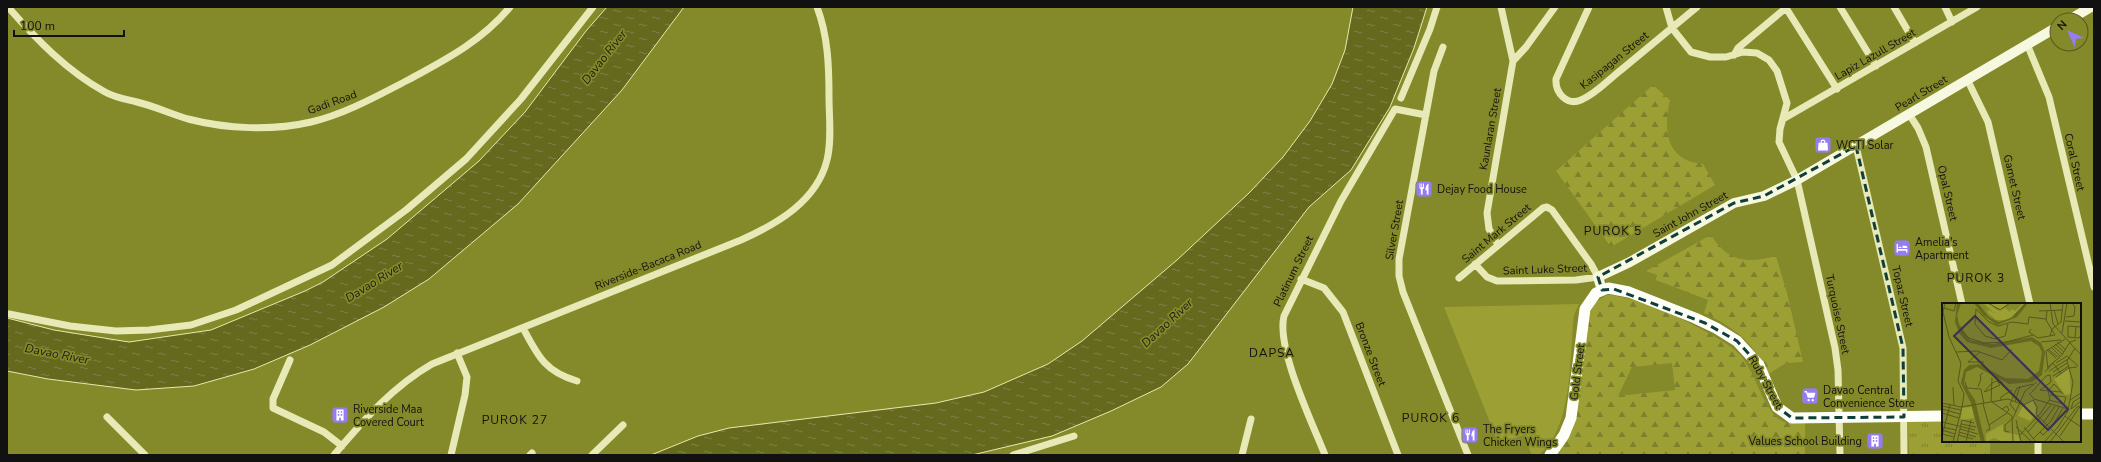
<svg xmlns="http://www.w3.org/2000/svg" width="2101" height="462" font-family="'Nunito Sans',sans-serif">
<defs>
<pattern id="forest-firs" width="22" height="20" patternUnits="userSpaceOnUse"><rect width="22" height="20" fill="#9ca034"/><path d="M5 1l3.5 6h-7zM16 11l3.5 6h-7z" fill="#7e812b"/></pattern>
<pattern id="park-tufts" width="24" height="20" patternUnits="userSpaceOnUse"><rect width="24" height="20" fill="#9ca034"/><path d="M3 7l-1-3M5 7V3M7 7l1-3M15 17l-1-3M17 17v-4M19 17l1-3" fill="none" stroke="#7e812b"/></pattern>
<pattern id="water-ripples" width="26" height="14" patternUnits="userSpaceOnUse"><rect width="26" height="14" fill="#65691d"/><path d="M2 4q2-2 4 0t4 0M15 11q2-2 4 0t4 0" fill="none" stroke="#7e814c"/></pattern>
</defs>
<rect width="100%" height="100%" fill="#848929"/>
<path fill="#9ca034" d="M 1579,304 L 1574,315 C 1569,357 1574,426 1539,455 L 1532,455 L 1523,435 L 1499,445 L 1444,307 Z"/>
<path fill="url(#forest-firs)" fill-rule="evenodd" d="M 1653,85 L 1670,100 C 1663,130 1666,161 1703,164 L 1715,185 L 1611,247 L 1556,171 Z
M 1711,235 C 1728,262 1747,264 1776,256 L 1787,293 L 1803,362 L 1786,363 L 1767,375 C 1757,344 1732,326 1704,313 L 1708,300 L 1656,280 L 1657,275 L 1646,271 Z
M 1607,295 C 1634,294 1720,334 1739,354 C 1756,370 1763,414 1784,422 C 1790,424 1799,422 1805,422 L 1805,455 L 1557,455 L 1565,443 L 1575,421 L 1590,313 L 1596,302 ZM 1672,363 L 1675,390 L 1618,396 L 1632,367 Z"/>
<path fill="url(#park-tufts)" d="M 1908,420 L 1943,420 L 1943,441 L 1990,441 L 1990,455 L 1909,455 Z"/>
<path fill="url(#water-ripples)" stroke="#e7e9ab" d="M 607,7 L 684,7 L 622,90 L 518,204 L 429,279 L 384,307 L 310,345 L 254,369 L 194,386 L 136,390 L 48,379 L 7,371 L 7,318 L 54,330 L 129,342 L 211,330 L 305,291 L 323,282 L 387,239 L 479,161 L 525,112 L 586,31 Z
M 1353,7 L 1427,7 L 1414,48 L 1390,107 L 1356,162 L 1351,170 L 1309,207 L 1188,364 L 1161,387 L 1111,411 L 1052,436 L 972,455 L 651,455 L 698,436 L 729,428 L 936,403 L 984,392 L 1048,364 L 1082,341 L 1177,260 L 1249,193 L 1283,157 L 1310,121 L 1332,84 L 1345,50 Z"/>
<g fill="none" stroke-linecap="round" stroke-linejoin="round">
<path stroke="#e7e9b6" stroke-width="7" d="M 8,7 C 37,40 67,71 105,92 C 116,98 125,99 137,102 C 154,106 171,114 188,119 C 227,129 272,131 311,122 C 345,114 377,96 408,80 C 445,60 482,41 510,7
M 1589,7 L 1556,79 C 1555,93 1567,106 1581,100 C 1596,94 1608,80 1621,70 C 1646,49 1672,28 1697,7
M 1666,7 L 1672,28 L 1691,52 L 1710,57 L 1726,57 L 1743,52 L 1757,53 L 1769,60 L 1777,71 L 1787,103 L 1780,129 L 1779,142 L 1797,180 L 1835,348 L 1838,370 L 1840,455
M 1840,7 L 1876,66
M 1894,7 L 1915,43
M 1945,7 L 1952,22
M 1786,8 L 1837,89
M 2027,44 L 2049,97 L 2094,287
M 1443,47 L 1434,71 L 1399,259 L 1399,276 L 1403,292 L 1468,455
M 1734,55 L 1738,48 L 1787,7
M 1513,61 L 1526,47 L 1555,7
M 1967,79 L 1988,122 L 2030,304
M 1401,98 L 1430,29 L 1437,7
M 1909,114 L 1918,128 L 1926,147 L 1962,304
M 1783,119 L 1977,7
M 1856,146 L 1903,348 L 1904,455
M 1498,245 L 1489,229 L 1487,213 L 1513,61 L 1501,7
M 1459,278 L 1543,208 L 1547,207 L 1552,210 L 1591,264 L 1598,277 L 1576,280 L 1497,281 L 1487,277 L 1475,264
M 1301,279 L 1324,288 L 1343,312 L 1398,455
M 9,314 L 70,326 L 116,331 L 149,330 L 191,325 L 236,310 L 332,265 L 406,210 L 466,159 L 521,99 L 593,7
M 523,328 C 538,356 545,372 577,381
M 290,360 L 273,399 L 273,408 L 324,432 L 342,446
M 107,417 L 145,455
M 2038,441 L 2038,455
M 334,455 C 364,420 392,387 432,364 L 741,240 C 777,224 817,201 827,160 C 832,140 829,117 829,97 C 829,66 828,36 817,7
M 451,455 L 465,395 L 467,377 L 457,353
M 530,455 L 532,453
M 592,455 L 623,425
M 1013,455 L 1074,436
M 1242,455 L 1251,419
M 1325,455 C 1312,422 1276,348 1284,316 L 1341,201 L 1395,109 L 1426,115"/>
<path stroke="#f6f8e0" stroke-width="10" d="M 2069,20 L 2091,7
M 1602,290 L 1598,277 L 1630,262 L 1734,203 L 1764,196 L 1797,180 L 2057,27"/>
<path stroke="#fefef8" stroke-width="11" d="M 2080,414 L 2094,414
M 1550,455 L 1564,435 L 1571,418 L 1585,309 L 1596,293 L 1608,288 L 1629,292 L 1695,318 L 1716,328 L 1737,341 L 1759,365 L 1777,407 L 1792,418 L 1943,416"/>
</g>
<path fill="none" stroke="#103e3b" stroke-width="3" stroke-dasharray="8 5" stroke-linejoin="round" d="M 1856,146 L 1903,348 L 1904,417 L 1792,418 L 1777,407 L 1759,365 L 1737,341 L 1705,323 L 1614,289 L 1602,290 L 1598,277 L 1734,203 L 1764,196 Z"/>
<defs>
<g id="shop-square" transform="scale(0.9)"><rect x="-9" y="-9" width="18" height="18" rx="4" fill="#947df0" stroke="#848929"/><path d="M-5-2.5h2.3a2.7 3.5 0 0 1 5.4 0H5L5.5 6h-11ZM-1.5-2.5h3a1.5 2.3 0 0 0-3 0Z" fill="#fff"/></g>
<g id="restaurant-square" transform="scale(0.9)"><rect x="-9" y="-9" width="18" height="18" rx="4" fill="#947df0" stroke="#848929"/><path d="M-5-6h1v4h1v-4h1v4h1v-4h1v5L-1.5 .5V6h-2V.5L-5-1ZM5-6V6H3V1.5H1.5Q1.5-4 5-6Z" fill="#fff"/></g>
<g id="hotel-square" transform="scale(0.9)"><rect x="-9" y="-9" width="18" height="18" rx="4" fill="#947df0" stroke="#848929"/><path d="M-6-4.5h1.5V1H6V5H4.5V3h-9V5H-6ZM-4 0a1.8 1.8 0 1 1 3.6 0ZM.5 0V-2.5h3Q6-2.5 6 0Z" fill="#fff"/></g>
<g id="supermarket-square" transform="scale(0.9)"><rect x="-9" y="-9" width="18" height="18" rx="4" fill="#947df0" stroke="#848929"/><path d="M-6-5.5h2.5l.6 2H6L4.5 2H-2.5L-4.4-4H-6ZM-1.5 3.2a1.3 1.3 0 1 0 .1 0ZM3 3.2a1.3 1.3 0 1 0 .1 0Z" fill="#fff"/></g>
<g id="building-square" transform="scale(0.9)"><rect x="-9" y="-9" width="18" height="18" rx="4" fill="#947df0" stroke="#848929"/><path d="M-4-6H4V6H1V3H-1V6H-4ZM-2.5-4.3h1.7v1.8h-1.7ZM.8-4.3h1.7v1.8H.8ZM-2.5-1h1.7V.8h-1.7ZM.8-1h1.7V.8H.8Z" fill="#fff"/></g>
</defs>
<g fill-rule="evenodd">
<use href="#shop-square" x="1823" y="145"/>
<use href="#restaurant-square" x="1424" y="189"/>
<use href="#hotel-square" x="1902" y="248"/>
<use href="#supermarket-square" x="1810" y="396"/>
<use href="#building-square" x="340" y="415"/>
<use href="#restaurant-square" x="1470" y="435"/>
<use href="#building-square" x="1875" y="441"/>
</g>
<g text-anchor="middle" stroke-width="3.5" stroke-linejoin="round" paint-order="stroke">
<g font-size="11" fill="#111" stroke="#848929">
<text transform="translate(1875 54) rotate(-30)" y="4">Lapiz Lazull Street</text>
<text transform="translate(1614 60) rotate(-39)" y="4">Kasipagan Street</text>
<text transform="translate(1921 93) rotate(-31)" y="4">Pearl Street</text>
<text transform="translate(332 102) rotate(-20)" y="4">Gadi Road</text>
<text transform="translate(1490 129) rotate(-80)" y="4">Kaunlaran Street</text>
<text transform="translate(2075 162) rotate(77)" y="4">Coral Street</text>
<text transform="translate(2015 187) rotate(77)" y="4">Garnet Street</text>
<text transform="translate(1948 193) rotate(77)" y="4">Opal Street</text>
<text transform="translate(1690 214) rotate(-29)" y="4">Saint John Street</text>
<text transform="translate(1394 230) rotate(-80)" y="4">Silver Street</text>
<text transform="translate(1496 233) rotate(-40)" y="4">Saint Mark Street</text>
<text transform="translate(648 265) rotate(-22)" y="4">Riverside-Bacaca Road</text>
<text transform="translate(1545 269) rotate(-2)" y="4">Saint Luke Street</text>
<text transform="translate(1293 271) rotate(-64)" y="4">Platinum Street</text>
<text transform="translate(1903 296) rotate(77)" y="4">Topaz Street</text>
<text transform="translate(1838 314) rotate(78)" y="4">Turquoise Street</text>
<text transform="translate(1371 354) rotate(69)" y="4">Bronze Street</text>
<text transform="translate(1577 372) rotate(-83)" y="4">Gold Street</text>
<text transform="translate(1766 382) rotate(61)" y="4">Ruby Street</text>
</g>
<g font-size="11" fill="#111" stroke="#848929" text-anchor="start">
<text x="1836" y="149">WCTI Solar</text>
<text x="1437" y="193">Dejay Food House</text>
<text x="1915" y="246">Amelia's<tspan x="1915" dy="13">Apartment</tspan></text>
<text x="1823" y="394">Davao Central<tspan x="1823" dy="13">Convenience Store</tspan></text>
<text x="353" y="413">Riverside Maa<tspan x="353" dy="13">Covered Court</tspan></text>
<text x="1483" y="433">The Fryers<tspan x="1483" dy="13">Chicken Wings</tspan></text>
<text x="1862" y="445" text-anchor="end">Values School Building</text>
</g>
<g font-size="12" font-style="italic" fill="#1c1c1a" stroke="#848929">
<text transform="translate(604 57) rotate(-52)" y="4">Davao River</text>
<text transform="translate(374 282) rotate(-32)" y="4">Davao River</text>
<text transform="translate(1167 323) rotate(-43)" y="4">Davao River</text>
<text transform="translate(57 354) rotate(11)" y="4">Davao River</text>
</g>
<g font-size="12" letter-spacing="1" fill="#111" stroke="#848929">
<text x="1613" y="235">PUROK 5</text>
<text x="1976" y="282">PUROK 3</text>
<text x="1272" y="357">DAPSA</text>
<text x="1431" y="422">PUROK 6</text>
<text x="515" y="424">PUROK 27</text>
</g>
</g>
<g transform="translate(1942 303)">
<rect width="139" height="139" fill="#848929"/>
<path d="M 30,104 L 32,115 L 19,117 L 20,105 Z" fill="#9ca034"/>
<path d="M 81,0 L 83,0 L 72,13 L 63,17 L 54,17 L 45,9 L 47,7 L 53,11 L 55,7 L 64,5 L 67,9 L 70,6 L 73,8 ZM 90,97 L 94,104 L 94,112 L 88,118 L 76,113 L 81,102 Z" fill="#9ca034"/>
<path d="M 127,65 L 129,91 L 123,92 L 112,76 ZM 61,121 L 61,129 L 76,132 L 79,139 L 61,139 L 52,135 L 44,139 L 44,131 Z" fill="#9ca034"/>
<path d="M 41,0 L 67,0 L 59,6 L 50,3 L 55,7 L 53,11 Z" fill="#9ca034"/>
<path d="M 15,0 L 19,0 L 15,12 L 17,21 L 28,37 L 51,41 L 90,34 L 99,40 L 103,49 L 100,72 L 90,79 L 67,81 L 35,64 L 24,69 L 22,81 L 33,97 L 43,139 L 39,139 L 29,100 L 19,80 L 22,67 L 27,62 L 37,61 L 63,75 L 86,76 L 97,68 L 100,49 L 97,43 L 89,38 L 49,45 L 25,39 L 17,30 L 13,19 ZM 32,0 L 36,0 L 47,14 L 57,19 L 69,15 L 83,0 L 86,0 L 75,14 L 55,22 L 41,12 Z" fill="#65691d"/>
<path fill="none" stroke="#56591f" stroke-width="1" d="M 3,0 L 1,9 L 7,34 L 19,60 L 16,78 L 22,91 L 20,104M 46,0 L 58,7 L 68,0M 108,0 L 111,21 L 139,52M 2,5 L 12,8 L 14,0M 34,6 L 47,19 L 56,23 L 70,19 L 86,21 L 87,14 L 104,16M 34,6 L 33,21 L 43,33 L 53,36 L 63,33 L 66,21M 112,7 L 116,21M 97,8 L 120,7M 124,14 L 132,13 L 133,4 L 130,0M 123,18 L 139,19M 139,24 L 126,23 L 126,34 L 137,35 L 139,32M 89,26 L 87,29 L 96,35 L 113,32 L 104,17 L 105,8M 19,27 L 27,35 L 42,40 L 64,39 L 91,32M 120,30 L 125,0M 108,33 L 110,26 L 119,19 L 121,0M 133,35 L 134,23M 99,39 L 119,37M 115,39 L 124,47M 113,41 L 122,49M 111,43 L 120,51M 109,44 L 118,53M 106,46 L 116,54M 105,47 L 114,55M 14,49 L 35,48 L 60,57 L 70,46M 26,59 L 42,59M 26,59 L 38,49M 114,60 L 125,53 L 136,63M 106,64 L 120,52 L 128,39 L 134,37M 106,66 L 104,48 L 123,36M 107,68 L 126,56M 103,69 L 111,60 L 119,71M 111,69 L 125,60M 104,73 L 108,72 L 109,79 L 98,87 L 119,89M 111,73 L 127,63M 114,74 L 127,65 L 135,64M 23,79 L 25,85 L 39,86 L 42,101M 11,84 L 12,102M 36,84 L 39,76 L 38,72 L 41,70M 106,88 L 112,81 L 121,91M 42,89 L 50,80 L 57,77 L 61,80M 43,89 L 58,82 L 55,78M 87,90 L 92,96 L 126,106M 89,90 L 104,73M 108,92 L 124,94M 59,97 L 59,94 L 70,87M 107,97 L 122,101 L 124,94M 128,97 L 139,90M 49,99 L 50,75M 50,99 L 70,113 L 71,139M 73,99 L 78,83M 0,100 L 19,104 L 66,96 L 82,102 L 91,97 L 95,104 L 94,111 L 122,139M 41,101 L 48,126 L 44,128M 0,103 L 19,107M 0,106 L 18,111M 60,106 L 65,103 L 67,107 L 65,109M 129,106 L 131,99 L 139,94M 129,106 L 139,98M 74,109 L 68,101 L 75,85 L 91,81M 0,110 L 17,115M 123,113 L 139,124M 74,117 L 79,139M 0,119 L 33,127M 102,119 L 113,103M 19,121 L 34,124M 47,122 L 65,110M 0,124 L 14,127M 74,124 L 90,139M 82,124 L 94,139M 18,126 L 36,131M 0,127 L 13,131M 17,129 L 34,134M 67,129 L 63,128 L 63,122 L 71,115 L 83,88 L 95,79M 86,129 L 109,102M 98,129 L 101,132 L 111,122 L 121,105M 0,131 L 12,134M 16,132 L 31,136M 0,133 L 8,102M 77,133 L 98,111 L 108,96 L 106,88M 118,133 L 139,102M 91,136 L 109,118 L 117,104M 11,139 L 20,104M 15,139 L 20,117 L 32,120M 24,139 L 29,117M 102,139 L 116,124 L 126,108 L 131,79 L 125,58 L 133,45M 108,139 L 135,104 L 139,103"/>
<path fill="#383154" fill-opacity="0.15" stroke="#383154" stroke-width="2" d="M 33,13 L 126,106 L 106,127 L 12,33 Z"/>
<rect width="139" height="139" fill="none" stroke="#111" stroke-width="2"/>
</g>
<rect width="2101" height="462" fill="none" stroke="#111111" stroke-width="16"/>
<g transform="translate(2069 32) rotate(315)"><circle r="19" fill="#848929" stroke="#56591f"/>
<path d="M0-3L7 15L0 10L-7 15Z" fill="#947df0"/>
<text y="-6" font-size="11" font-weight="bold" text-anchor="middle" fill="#111111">N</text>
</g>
<path d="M14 30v6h110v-6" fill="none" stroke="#111111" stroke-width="2"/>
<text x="20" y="30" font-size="12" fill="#111111" stroke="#848929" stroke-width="3" paint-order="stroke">100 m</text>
</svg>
